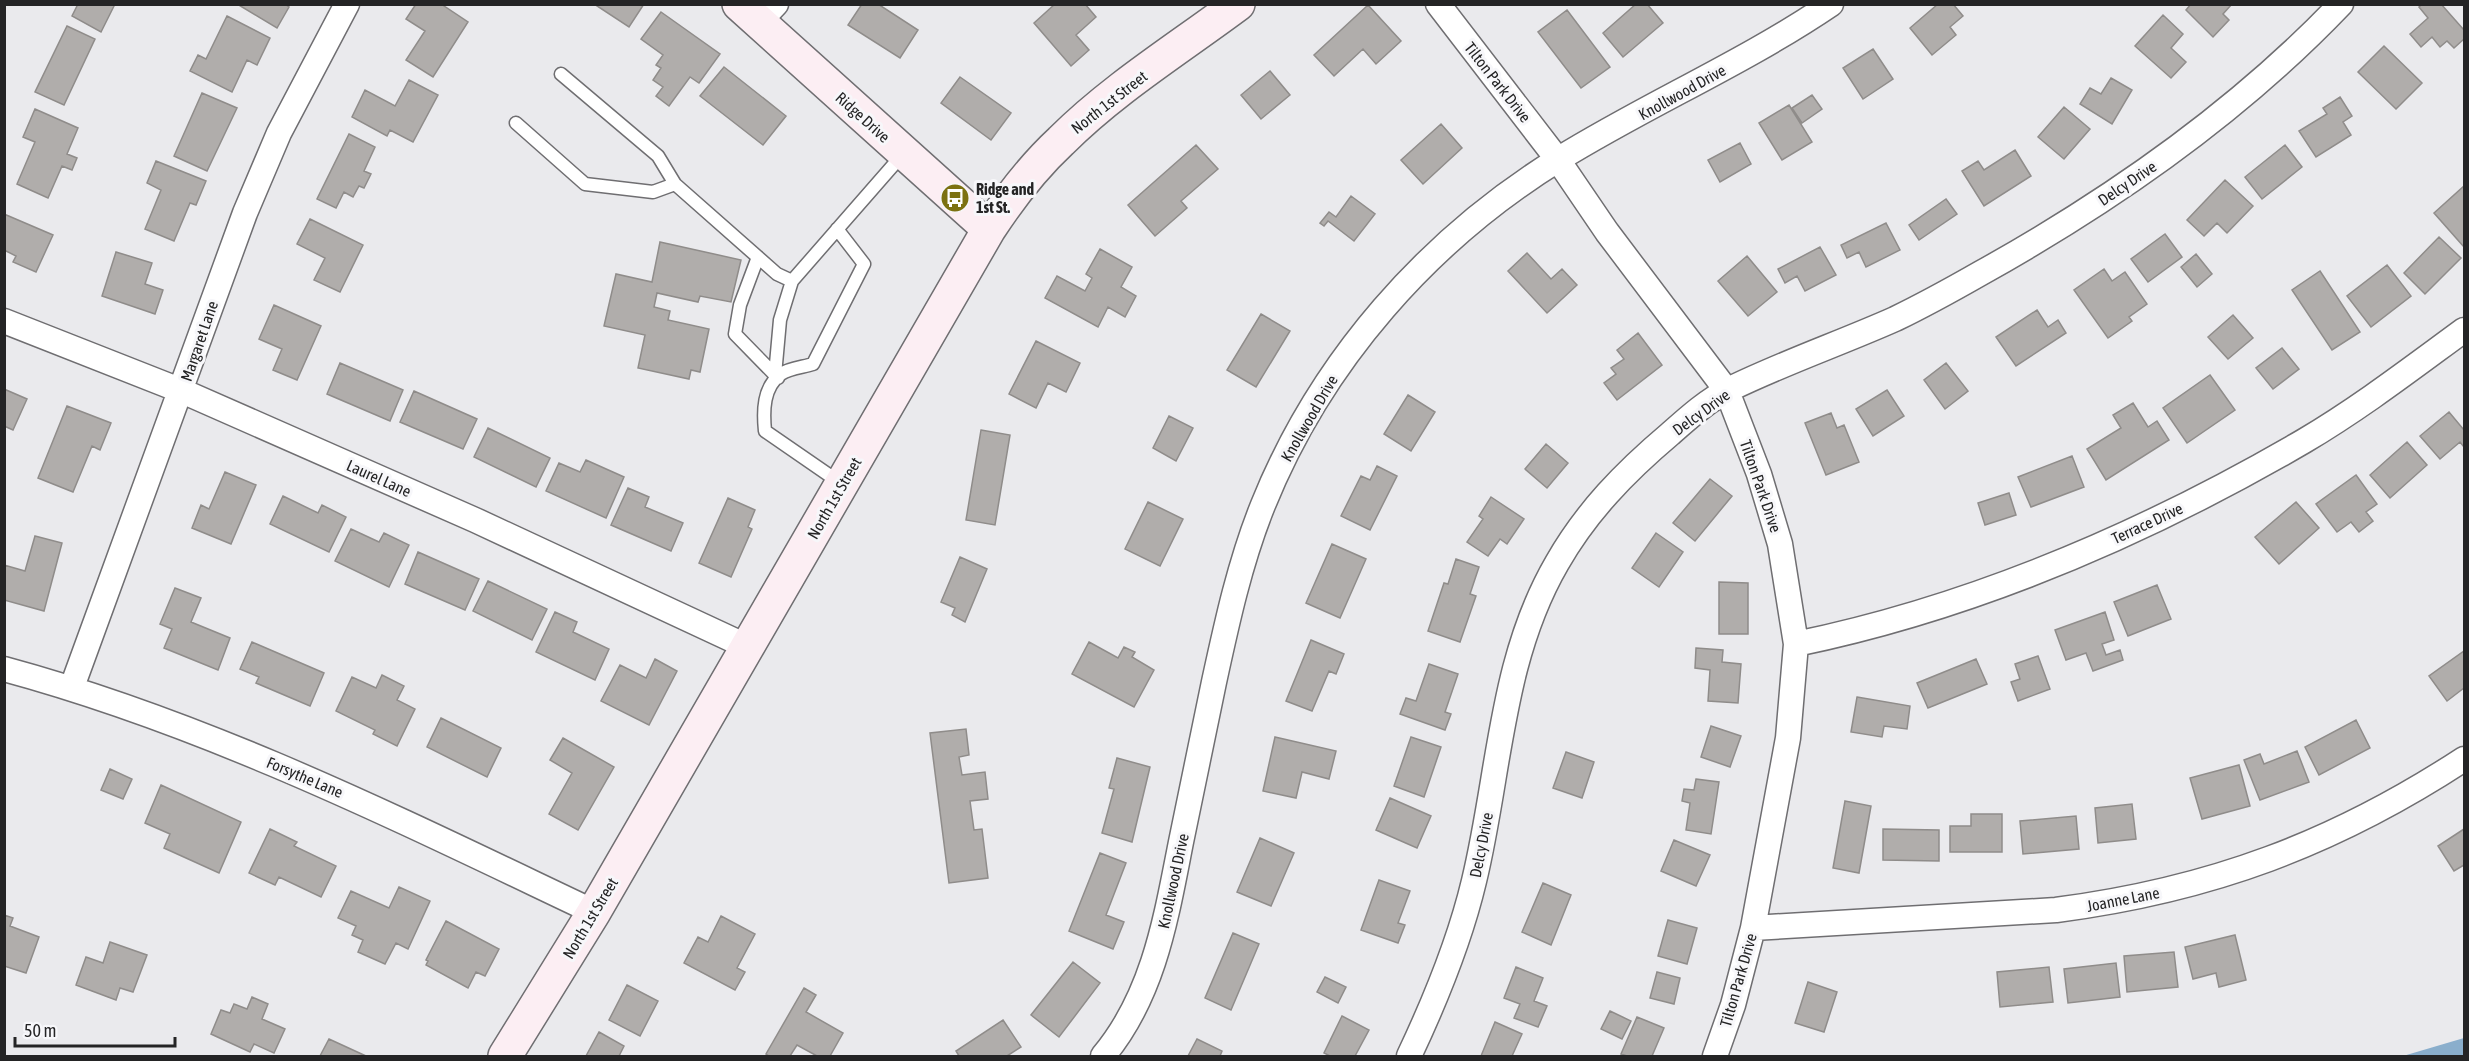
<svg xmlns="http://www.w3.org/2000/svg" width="2469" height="1061" font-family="'Asap Condensed',sans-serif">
<rect width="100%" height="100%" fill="#eaeaed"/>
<path fill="#8aaecc" d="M 2464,1038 L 2464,1056 L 2403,1056 Z"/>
<path fill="#b0adab" stroke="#8f8c8a" stroke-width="1.5" d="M 78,4 L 115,4 L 101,32 L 72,16 Z
M 237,4 L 285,4 L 289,7 L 277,28 Z
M 416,4 L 441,4 L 468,22 L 433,77 L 406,60 L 425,31 L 406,19 Z
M 594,4 L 644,4 L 629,27 Z
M 862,4 L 878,4 L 918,30 L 900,58 L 848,25 Z
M 1055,4 L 1085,4 L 1096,17 L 1076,35 L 1089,50 L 1071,66 L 1034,23 Z
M 1636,4 L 1647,4 L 1663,23 L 1623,57 L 1603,33 Z
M 1938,4 L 1953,4 L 1963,16 L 1950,27 L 1956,35 L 1932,55 L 1910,28 Z
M 2191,4 L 2232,4 L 2223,14 L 2229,20 L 2213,37 L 2186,10 Z
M 2422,4 L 2441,4 L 2464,30 L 2464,39 L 2454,48 L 2447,41 L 2440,47 L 2432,37 L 2421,47 L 2410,34 L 2428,18 L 2419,7 Z
M 1368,5 L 1401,41 L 1376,64 L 1363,49 L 1334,76 L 1314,55 Z
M 1567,10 L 1610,67 L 1581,88 L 1538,32 Z
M 661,12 L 720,54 L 699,83 L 690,77 L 669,106 L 656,96 L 663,87 L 653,80 L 661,68 L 656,65 L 663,55 L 641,39 Z
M 2163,15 L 2183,34 L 2171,48 L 2186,62 L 2171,78 L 2135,46 Z
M 227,16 L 270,38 L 257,65 L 247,60 L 232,92 L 190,71 L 198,55 L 206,59 Z
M 67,26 L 95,39 L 64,105 L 35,92 Z
M 2384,46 L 2422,83 L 2396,109 L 2358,72 Z
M 1873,49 L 1893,79 L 1863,99 L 1843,68 Z
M 724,67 L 786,116 L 763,145 L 700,96 Z
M 1270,71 L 1290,95 L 1261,119 L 1241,95 Z
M 960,77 L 1011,113 L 991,140 L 941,103 Z
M 2111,78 L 2132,90 L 2112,124 L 2080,104 L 2090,88 L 2101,94 Z
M 409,80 L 438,95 L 413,142 L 390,130 L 387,136 L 352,117 L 365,90 L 395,106 Z
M 202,93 L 237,108 L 207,171 L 174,156 Z
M 1812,95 L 1822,109 L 1802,123 L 1792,108 Z
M 2340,97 L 2352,116 L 2343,122 L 2351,135 L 2316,157 L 2299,131 L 2327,114 L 2323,108 Z
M 1789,105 L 1812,142 L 1782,160 L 1759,123 Z
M 2064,107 L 2090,129 L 2064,159 L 2038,137 Z
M 35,109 L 78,128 L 67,154 L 77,158 L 72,170 L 62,166 L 48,198 L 17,184 L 35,142 L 23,137 Z
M 1441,124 L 1462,148 L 1423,184 L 1401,160 Z
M 349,134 L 375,147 L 364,171 L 371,174 L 364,188 L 359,186 L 353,197 L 344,192 L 336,208 L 317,199 Z
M 1740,143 L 1751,164 L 1720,182 L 1708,160 Z
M 1196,145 L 1218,169 L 1181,201 L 1187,208 L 1155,236 L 1128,205 Z
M 2285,145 L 2302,167 L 2262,199 L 2245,177 Z
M 2015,150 L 2031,176 L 1984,206 L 1962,171 L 1978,161 L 1984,170 Z
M 156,161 L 206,181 L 196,205 L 190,203 L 174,241 L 145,229 L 161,190 L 147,183 Z
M 2225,180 L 2253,206 L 2227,233 L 2217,223 L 2204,236 L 2187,220 Z
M 2464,186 L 2464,247 L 2434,213 Z
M 1351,196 L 1375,214 L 1354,241 L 1328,221 L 1324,226 L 1320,223 L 1329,212 L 1336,217 Z
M 1946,199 L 1957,214 L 1919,240 L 1909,225 Z
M 4,214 L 53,235 L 36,272 L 13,262 L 16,256 L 4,250 Z
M 310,219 L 363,245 L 340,292 L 314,280 L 325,258 L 297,244 Z
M 1886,223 L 1900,250 L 1866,267 L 1859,252 L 1847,258 L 1841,245 Z
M 2165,234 L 2182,257 L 2148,282 L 2131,259 Z
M 2439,237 L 2461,258 L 2425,294 L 2404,273 Z
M 660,242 L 741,260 L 731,302 L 700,296 L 698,302 L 657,293 L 654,307 L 670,311 L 668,320 L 709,329 L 700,372 L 691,370 L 689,379 L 638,368 L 645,335 L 604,326 L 616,274 L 652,282 Z
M 1820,247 L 1836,275 L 1805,291 L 1797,276 L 1785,283 L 1778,269 Z
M 1100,249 L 1132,267 L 1121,287 L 1136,296 L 1125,317 L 1108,307 L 1098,327 L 1045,298 L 1057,276 L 1085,291 L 1092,278 L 1086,274 Z
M 116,252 L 152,263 L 145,284 L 163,290 L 155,314 L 102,296 Z
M 1527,253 L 1551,279 L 1562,269 L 1577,285 L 1547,313 L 1508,271 Z
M 2196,254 L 2212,274 L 2197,287 L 2181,267 Z
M 1747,256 L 1777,292 L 1748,316 L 1718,281 Z
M 2387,265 L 2411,296 L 2371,327 L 2347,296 Z
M 2104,269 L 2112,281 L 2125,272 L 2147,304 L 2129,317 L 2132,321 L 2108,338 L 2074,290 Z
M 2320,271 L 2360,332 L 2332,350 L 2292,290 Z
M 274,305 L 321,326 L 297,380 L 273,370 L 282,349 L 259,339 Z
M 2037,310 L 2048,327 L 2058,320 L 2066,333 L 2016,366 L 1996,337 Z
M 1261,314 L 1290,331 L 1256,387 L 1227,370 Z
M 2233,315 L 2253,338 L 2228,359 L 2208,337 Z
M 1638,333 L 1662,365 L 1617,400 L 1604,383 L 1616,374 L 1611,368 L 1624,359 L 1617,350 Z
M 1036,341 L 1080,363 L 1066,392 L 1048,383 L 1036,408 L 1009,394 Z
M 2282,348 L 2299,369 L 2273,389 L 2256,368 Z
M 340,363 L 403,390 L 390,421 L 327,394 Z
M 1946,363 L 1968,391 L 1945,409 L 1924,380 Z
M 2210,375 L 2235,410 L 2187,443 L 2163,408 Z
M 4,389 L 27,399 L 13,430 L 4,426 Z
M 1887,390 L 1904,416 L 1873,436 L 1856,409 Z
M 414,391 L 477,419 L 463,449 L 400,422 Z
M 1408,395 L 1435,412 L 1411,451 L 1384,434 Z
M 2133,403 L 2148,427 L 2157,421 L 2169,440 L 2106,480 L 2087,449 L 2121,428 L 2113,415 Z
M 67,406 L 111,423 L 100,450 L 92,446 L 73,492 L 38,478 Z
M 2449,412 L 2464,430 L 2464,447 L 2460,442 L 2440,459 L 2420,436 Z
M 1831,413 L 1837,428 L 1844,425 L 1859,462 L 1826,475 L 1805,423 Z
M 1169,416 L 1193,428 L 1176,461 L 1153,448 Z
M 488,428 L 550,458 L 536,487 L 474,457 Z
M 981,430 L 1010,435 L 995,525 L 966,520 Z
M 2407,442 L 2427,465 L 2390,498 L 2370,475 Z
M 1546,444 L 1568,463 L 1547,488 L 1525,469 Z
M 2072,456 L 2084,487 L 2031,507 L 2018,477 Z
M 586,460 L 624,477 L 606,518 L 546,491 L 559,463 L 580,472 Z
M 1377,466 L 1397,476 L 1370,530 L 1341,516 L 1361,476 L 1370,480 Z
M 225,472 L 256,485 L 231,544 L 192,528 L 201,505 L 209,509 Z
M 2356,475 L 2377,504 L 2366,512 L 2373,521 L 2359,532 L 2351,522 L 2337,532 L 2316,504 Z
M 1710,479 L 1732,496 L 1695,541 L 1673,523 Z
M 628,488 L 649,497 L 645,507 L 683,523 L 671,551 L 611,525 Z
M 2009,493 L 2016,515 L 1985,525 L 1978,503 Z
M 283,496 L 318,513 L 322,505 L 346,517 L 329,552 L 270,524 Z
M 1491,497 L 1524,519 L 1507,544 L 1500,539 L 1488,556 L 1467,542 L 1483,519 L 1479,516 Z
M 728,498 L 755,510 L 748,527 L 752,529 L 731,577 L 699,563 Z
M 1148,502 L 1183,519 L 1160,566 L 1125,549 Z
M 2296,502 L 2319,528 L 2279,564 L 2255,537 Z
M 351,529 L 379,542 L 384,533 L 409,545 L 389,587 L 335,561 Z
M 1656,533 L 1683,552 L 1659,587 L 1632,568 Z
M 35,536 L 62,543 L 44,611 L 4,600 L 4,565 L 25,571 Z
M 1332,544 L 1366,559 L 1340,618 L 1306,603 Z
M 418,552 L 479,579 L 465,610 L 405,584 Z
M 960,557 L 987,569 L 965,622 L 952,615 L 955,608 L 941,602 Z
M 1456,559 L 1479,567 L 1470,594 L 1476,596 L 1460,642 L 1428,631 L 1444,583 L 1448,584 Z
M 488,581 L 547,609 L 532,640 L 473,611 Z
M 1719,582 L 1748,583 L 1748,634 L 1719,634 Z
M 2157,585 L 2171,619 L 2128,636 L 2114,602 Z
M 175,588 L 201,598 L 191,622 L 230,638 L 218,670 L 164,648 L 172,629 L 160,624 Z
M 555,612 L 577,622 L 573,632 L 609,649 L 595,680 L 536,652 Z
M 2105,612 L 2114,640 L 2102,644 L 2106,655 L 2120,650 L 2123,660 L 2093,671 L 2086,653 L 2066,660 L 2055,630 Z
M 1311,640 L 1344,654 L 1336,674 L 1329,671 L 1312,711 L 1286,701 Z
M 252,642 L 324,673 L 310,706 L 256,683 L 259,677 L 240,669 Z
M 1089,642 L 1118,658 L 1124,647 L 1135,652 L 1132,657 L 1154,670 L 1134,707 L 1072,674 Z
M 1696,648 L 1723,650 L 1722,662 L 1741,664 L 1738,703 L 1708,701 L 1710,670 L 1695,668 Z
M 2464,651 L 2464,688 L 2447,701 L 2429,676 Z
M 2038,656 L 2050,689 L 2018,701 L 2011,682 L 2020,679 L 2015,664 Z
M 655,659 L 677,671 L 649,725 L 601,701 L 620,665 L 646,678 Z
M 1976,659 L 1987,684 L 1928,708 L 1917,683 Z
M 1429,664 L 1458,674 L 1445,712 L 1451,714 L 1445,730 L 1400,714 L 1406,698 L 1416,701 Z
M 382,675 L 404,686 L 397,700 L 415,709 L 397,746 L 373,734 L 375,730 L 336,711 L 352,677 L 376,688 Z
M 1857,697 L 1910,706 L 1907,729 L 1884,726 L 1882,737 L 1851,732 Z
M 441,718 L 501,748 L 487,777 L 427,747 Z
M 2356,720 L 2370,748 L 2319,775 L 2305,747 Z
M 1711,726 L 1741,736 L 1730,767 L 1701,757 Z
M 966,729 L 969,755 L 959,757 L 962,775 L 985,772 L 988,799 L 970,801 L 974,830 L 982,829 L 988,878 L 949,883 L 930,733 Z
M 1275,737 L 1336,751 L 1329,779 L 1302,772 L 1296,798 L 1263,791 Z
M 1411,737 L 1441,747 L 1424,797 L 1394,786 Z
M 563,738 L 614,767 L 578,830 L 549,814 L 572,773 L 550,760 Z
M 2297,751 L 2309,782 L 2260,800 L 2244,760 L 2260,754 L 2264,764 Z
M 1566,752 L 1594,762 L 1582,798 L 1553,788 Z
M 1117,758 L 1150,767 L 1132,842 L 1102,833 L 1114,789 L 1109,788 Z
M 2239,765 L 2250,806 L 2202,819 L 2190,778 Z
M 110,769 L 132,779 L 123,799 L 101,790 Z
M 1696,779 L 1719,782 L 1711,834 L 1686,830 L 1690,803 L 1682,801 L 1684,789 L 1694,790 Z
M 161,785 L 241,822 L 219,873 L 164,848 L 170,834 L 145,823 Z
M 1390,798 L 1431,816 L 1417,848 L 1376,830 Z
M 1845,801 L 1871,806 L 1859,873 L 1833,868 Z
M 2132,804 L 2136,839 L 2098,843 L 2095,808 Z
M 1971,814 L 2002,814 L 2002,852 L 1950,852 L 1950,826 L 1971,826 Z
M 2076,816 L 2079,849 L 2023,854 L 2020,821 Z
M 270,829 L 297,842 L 294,846 L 336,866 L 321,897 L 279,877 L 275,885 L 249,873 Z
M 1883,829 L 1939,830 L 1939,861 L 1883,860 Z
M 2464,829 L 2464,865 L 2454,871 L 2438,846 Z
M 1260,838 L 1294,853 L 1271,906 L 1237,892 Z
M 1674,840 L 1710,855 L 1696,886 L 1661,871 Z
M 1100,853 L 1126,863 L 1106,915 L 1124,922 L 1113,949 L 1069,931 Z
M 1379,880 L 1410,891 L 1398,923 L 1405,925 L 1398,943 L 1361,930 Z
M 1543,883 L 1571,895 L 1551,945 L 1522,932 Z
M 399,887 L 430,901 L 408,949 L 396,943 L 385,964 L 358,952 L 363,940 L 352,935 L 356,926 L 338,918 L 351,891 L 389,908 Z
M 4,915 L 13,918 L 10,926 L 39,937 L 26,973 L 4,966 Z
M 721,916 L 755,934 L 737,968 L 745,972 L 735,990 L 684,963 L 698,937 L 708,942 Z
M 1668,920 L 1697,928 L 1687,964 L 1658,956 Z
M 446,921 L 499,949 L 485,976 L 476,972 L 468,988 L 426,965 L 428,961 L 426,960 Z
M 1233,933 L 1259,944 L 1231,1010 L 1205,998 Z
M 2235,935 L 2246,980 L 2219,987 L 2216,973 L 2193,979 L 2185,947 Z
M 110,942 L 147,955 L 133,992 L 120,988 L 116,1000 L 76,985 L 86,957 L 103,963 Z
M 2174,952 L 2178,987 L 2127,992 L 2124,956 Z
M 1073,962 L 1100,983 L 1059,1037 L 1031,1015 Z
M 2116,963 L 2120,997 L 2068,1003 L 2064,969 Z
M 1516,967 L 1543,978 L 1534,1001 L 1547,1006 L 1538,1027 L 1514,1018 L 1520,1004 L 1504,998 Z
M 2049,967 L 2053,1002 L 2000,1007 L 1997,972 Z
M 1657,972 L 1680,978 L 1674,1004 L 1650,998 Z
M 1325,977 L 1346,987 L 1338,1003 L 1317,992 Z
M 1808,982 L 1837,992 L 1824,1032 L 1795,1023 Z
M 627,985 L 658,1001 L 640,1036 L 609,1020 Z
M 804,988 L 816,995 L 806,1012 L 843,1033 L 830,1056 L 817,1056 L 797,1045 L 790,1056 L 769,1056 L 766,1054 Z
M 252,997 L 268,1004 L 262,1019 L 285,1029 L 274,1053 L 254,1044 L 250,1052 L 211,1034 L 221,1010 L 230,1013 L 234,1004 L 247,1009 Z
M 1610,1011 L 1631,1021 L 1622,1039 L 1601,1029 Z
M 1342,1016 L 1369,1030 L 1355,1056 L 1330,1056 L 1324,1053 Z
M 1637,1017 L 1664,1028 L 1652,1056 L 1627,1056 L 1621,1054 Z
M 1003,1020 L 1021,1047 L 1007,1056 L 959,1056 L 956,1051 Z
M 1495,1022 L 1522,1034 L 1512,1056 L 1481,1056 Z
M 599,1032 L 624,1046 L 619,1056 L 586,1056 Z
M 329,1039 L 366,1056 L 320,1056 Z
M 1197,1039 L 1222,1051 L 1220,1056 L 1188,1056 Z"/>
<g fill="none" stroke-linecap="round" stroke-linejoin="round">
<g stroke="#6f6e71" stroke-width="15">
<path id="lane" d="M 561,74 L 658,156 L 675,184
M 516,123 L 585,184 L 653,192 L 675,184 L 777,274 L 792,281 L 903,154
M 837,229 L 864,264 L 813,364 C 804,367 789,368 781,374 C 763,387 763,411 765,431 L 839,482
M 758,257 L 740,305 L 735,334 L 778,378
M 775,375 L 780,320 L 792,281"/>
</g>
<g stroke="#6f6e71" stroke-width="27">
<path id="street" d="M 1438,4 L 1558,160 L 1607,232 L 1727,391 L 1759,474 L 1780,544 L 1796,644 L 1788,738 L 1753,928 L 1733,1005 L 1715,1056
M 759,22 L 776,4
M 4,321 L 182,391 L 475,520 L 748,647
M 1796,644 C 1975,607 2146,533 2304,441 C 2360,408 2412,368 2464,330
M 4,669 C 211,725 402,821 594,912
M 72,687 L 245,213 L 279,133 L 347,4
M 1753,928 L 2056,910 C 2210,890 2334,844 2464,759
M 1103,1056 C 1154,995 1166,918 1181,842 C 1192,789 1203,735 1214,682 C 1227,622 1240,562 1263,505 C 1321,361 1428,240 1559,159 C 1648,104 1744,63 1831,4
M 1409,1056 C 1435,1001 1460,940 1474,881 C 1500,774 1500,661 1557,563 C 1586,512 1625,472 1670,434 C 1688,418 1708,400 1730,389 C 1783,363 1841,343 1895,319 C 1924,305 1953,289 1981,273 C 2112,200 2237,113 2341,4"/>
</g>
<g stroke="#6f6e71" stroke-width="36">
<path id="secondary" d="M 739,4 L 989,229
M 505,1056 L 594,912 L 989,229 C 1010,197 1033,167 1061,141 C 1113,89 1179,48 1238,4"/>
</g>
<use href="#lane" stroke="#fff" stroke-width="12"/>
<use href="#street" stroke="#fff" stroke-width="24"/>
<use href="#secondary" stroke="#fceef3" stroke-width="33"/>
</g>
<defs>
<g id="bus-disc" transform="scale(1.5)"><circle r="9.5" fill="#7c7111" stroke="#f7f7fa"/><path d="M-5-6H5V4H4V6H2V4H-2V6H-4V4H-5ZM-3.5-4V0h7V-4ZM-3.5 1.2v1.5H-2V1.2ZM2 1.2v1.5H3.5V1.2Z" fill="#fff"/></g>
</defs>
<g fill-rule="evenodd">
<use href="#bus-disc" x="955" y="198"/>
</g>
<g text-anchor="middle" stroke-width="6" stroke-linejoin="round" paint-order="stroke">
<g font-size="16" fill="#242425" stroke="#f7f7fa">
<text transform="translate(1498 82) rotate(52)" y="6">Tilton Park Drive</text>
<text transform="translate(1682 92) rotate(-29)" y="6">Knollwood Drive</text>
<text transform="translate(1109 102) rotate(-38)" y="6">North 1st Street</text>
<text transform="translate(863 117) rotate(42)" y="6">Ridge Drive</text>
<text transform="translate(2127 183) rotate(-34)" y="6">Delcy Drive</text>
<text transform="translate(199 341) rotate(-71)" y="6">Margaret Lane</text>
<text transform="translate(1701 412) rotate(-36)" y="6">Delcy Drive</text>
<text transform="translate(1309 418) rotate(-60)" y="6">Knollwood Drive</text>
<text transform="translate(379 478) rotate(24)" y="6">Laurel Lane</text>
<text transform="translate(1761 486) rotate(71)" y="6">Tilton Park Drive</text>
<text transform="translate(834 498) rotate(-60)" y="6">North 1st Street</text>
<text transform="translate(2147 523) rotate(-25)" y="6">Terrace Drive</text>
<text transform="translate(305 777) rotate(23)" y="6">Forsythe Lane</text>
<text transform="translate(1481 845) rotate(-79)" y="6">Delcy Drive</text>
<text transform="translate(1173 881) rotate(-78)" y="6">Knollwood Drive</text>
<text transform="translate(2123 899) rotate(-11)" y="6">Joanne Lane</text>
<text transform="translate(590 918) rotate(-59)" y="6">North 1st Street</text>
<text transform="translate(1738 980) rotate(-74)" y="6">Tilton Park Drive</text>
</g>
<g font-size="16" font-weight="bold" fill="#242425" stroke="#f7f7fa" text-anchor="start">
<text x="976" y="195">Ridge and<tspan x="976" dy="18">1st St.</tspan></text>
</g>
</g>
<rect width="2469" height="1061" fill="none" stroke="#242425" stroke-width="12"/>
<path d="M15 1037v9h160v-9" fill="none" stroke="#242425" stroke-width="3"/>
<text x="24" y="1037" font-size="18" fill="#242425" stroke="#f7f7fa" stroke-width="4.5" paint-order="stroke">50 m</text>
</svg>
